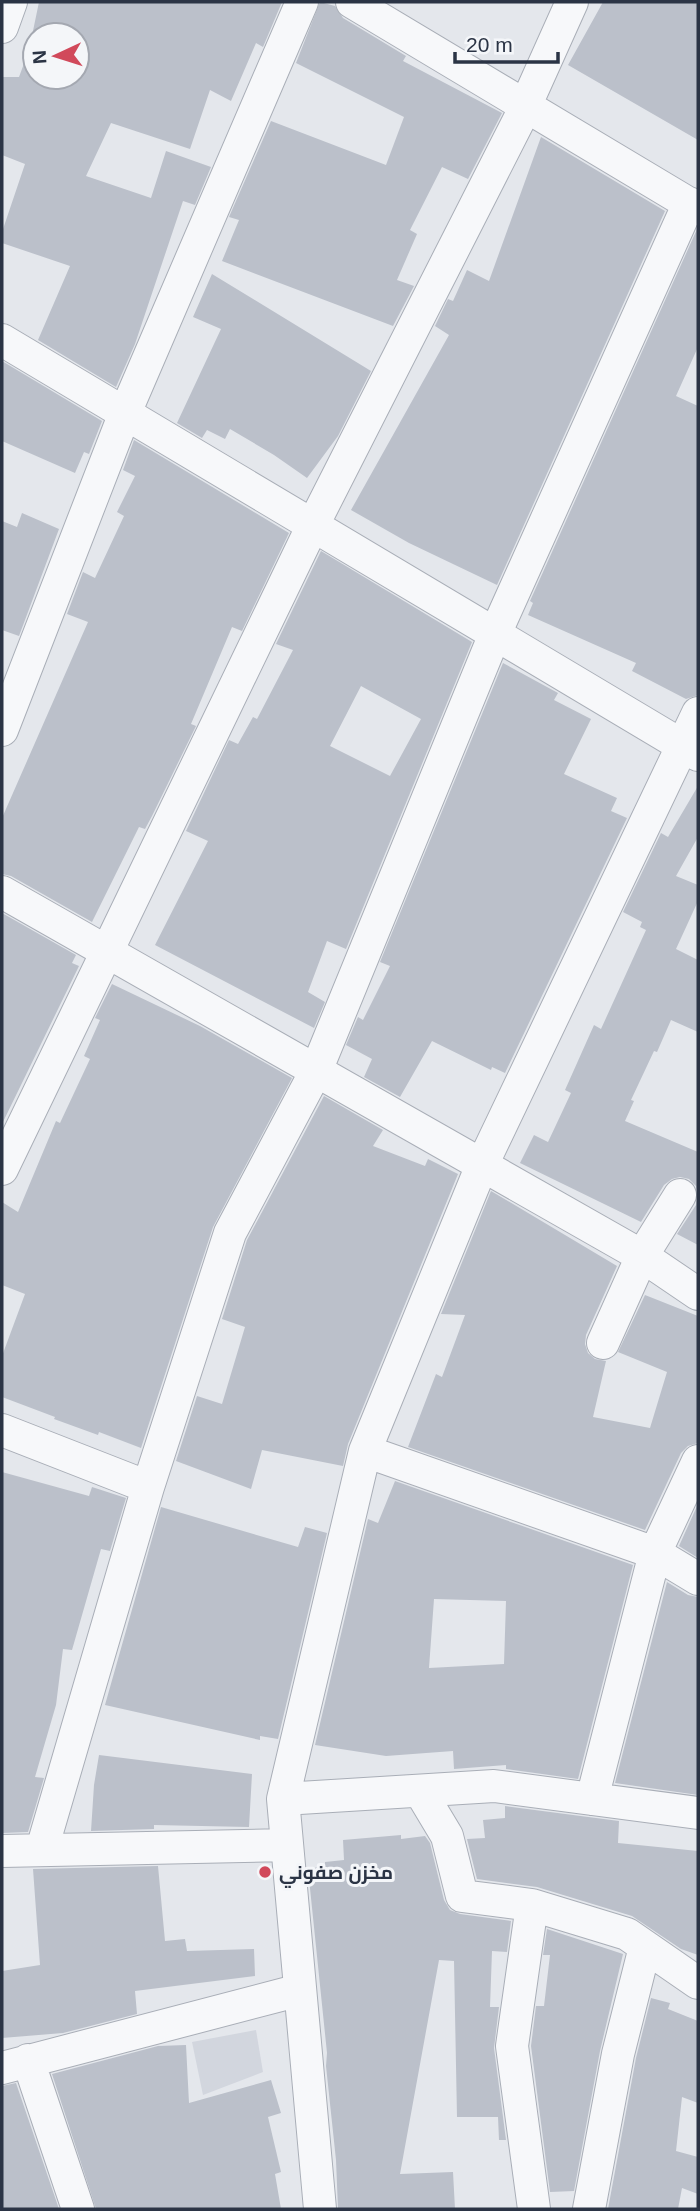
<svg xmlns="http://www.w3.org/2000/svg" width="700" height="2211" font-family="Arial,Cairo,sans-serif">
<rect width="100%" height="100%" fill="#e4e7ec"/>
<path fill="#d2d6de" d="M 256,2030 L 263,2072 L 203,2095 L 192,2042 Z"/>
<path fill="#bbc0ca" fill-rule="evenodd" d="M 39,2 L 282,2 L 263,47 L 256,43 L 231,101 L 210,90 L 190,149 L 111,123 L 86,176 L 151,198 L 166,151 L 211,167 L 195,205 L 183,201 L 135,344 L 116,387 L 38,340 L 70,266 L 2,243 L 2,232 L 25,164 L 2,155 L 2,77 L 19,77 L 29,50 ZM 35,35 L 77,35 L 77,77 L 35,77 Z
M 320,2 L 335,6 L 343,18 L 406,56 L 403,61 L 502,113 L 468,179 L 442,167 L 410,230 L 417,234 L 397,280 L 414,286 L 393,326 L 222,261 L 239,220 L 229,217 L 271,121 L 386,165 L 404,117 L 296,63 Z
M 603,2 L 698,2 L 698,140 L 568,65 Z
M 541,137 L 665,211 L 497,585 L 409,543 L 351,510 L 449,335 L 435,326 L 448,299 L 453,301 L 467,270 L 489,281 Z
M 698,227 L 698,347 L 676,396 L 698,406 L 698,695 L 686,699 L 632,671 L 636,663 L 528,615 L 533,603 L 530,601 Z
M 212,274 L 371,371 L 338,436 L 307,478 L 274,455 L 230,429 L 225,439 L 207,430 L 202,438 L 177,423 L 221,329 L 193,317 Z
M 2,361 L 102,421 L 89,454 L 84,452 L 75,473 L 2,441 Z
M 134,440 L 289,533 L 242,631 L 232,627 L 191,724 L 196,726 L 152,816 L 145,829 L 139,827 L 92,922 L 11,876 L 2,874 L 2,818 L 88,622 L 67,614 L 83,572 L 95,578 L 124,516 L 117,512 L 135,476 L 123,470 Z
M 22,513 L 59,529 L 19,636 L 2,630 L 2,521 L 17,527 Z
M 321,551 L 472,642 L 346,949 L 327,941 L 308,992 L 325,1002 L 314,1028 L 155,945 L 208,841 L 186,831 L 229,740 L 238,744 L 253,717 L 257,719 L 293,650 L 276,644 ZM 361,686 L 421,719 L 390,776 L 330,746 Z
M 503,663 L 558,693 L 554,700 L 591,719 L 564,774 L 617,798 L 611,811 L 627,818 L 505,1073 L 492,1067 L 491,1070 L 432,1041 L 400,1097 L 364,1077 L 372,1059 L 346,1045 L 358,1017 L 363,1020 L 390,966 L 380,962 Z
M 698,786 L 698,837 L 676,876 L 698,885 L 698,901 L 676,949 L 698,960 L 698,1032 L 671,1020 L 657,1052 L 654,1051 L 631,1100 L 634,1101 L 625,1121 L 698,1152 L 698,1195 L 696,1186 L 689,1179 L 680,1177 L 672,1179 L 664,1185 L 641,1222 L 520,1163 L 534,1135 L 548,1142 L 571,1093 L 565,1090 L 594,1025 L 601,1029 L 646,930 L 640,927 L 642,922 L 623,912 L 661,833 L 668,837 Z
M 2,913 L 76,955 L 72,963 L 79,966 L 2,1124 Z
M 112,984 L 200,1026 L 292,1078 L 213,1227 L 141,1448 L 99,1432 L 98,1435 L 54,1419 L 55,1417 L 2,1397 L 2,1356 L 25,1294 L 2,1285 L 2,1202 L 18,1212 L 56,1121 L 60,1123 L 90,1059 L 84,1056 L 100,1020 L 95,1018 Z
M 324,1096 L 383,1130 L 373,1146 L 425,1166 L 428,1159 L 458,1174 L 348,1444 L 343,1466 L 262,1450 L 251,1489 L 176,1461 L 197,1396 L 222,1404 L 245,1327 L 222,1319 L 247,1240 Z
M 491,1191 L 617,1266 L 586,1335 L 585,1344 L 588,1353 L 595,1359 L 606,1361 L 593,1417 L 650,1428 L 667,1372 L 618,1352 L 645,1295 L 698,1316 L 698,1443 L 688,1446 L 681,1453 L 645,1530 L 408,1447 L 436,1374 L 442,1377 L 465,1315 L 441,1314 Z
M 698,1196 L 698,1245 L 677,1234 L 696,1205 Z
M 2,1472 L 89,1496 L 92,1487 L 126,1498 L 110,1551 L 101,1549 L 72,1650 L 63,1649 L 56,1705 L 35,1777 L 44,1778 L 28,1832 L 2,1833 Z
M 395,1481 L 633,1565 L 578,1779 L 506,1769 L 506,1765 L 454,1769 L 453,1751 L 386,1756 L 315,1745 L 368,1519 L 378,1523 ZM 434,1599 L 506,1601 L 504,1664 L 429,1668 Z
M 698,1504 L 698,1558 L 679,1546 Z
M 161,1507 L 298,1547 L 305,1527 L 327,1533 L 278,1739 L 260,1736 L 260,1740 L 105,1705 Z
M 667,1582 L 688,1595 L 698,1597 L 698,1795 L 615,1783 Z
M 99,1755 L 252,1774 L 249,1827 L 154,1825 L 154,1829 L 91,1831 L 94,1785 Z
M 505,1806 L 619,1821 L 618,1843 L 698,1851 L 698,1955 L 681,1949 L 632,1916 L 537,1887 L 477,1879 L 467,1839 L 485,1838 L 483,1820 L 505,1818 Z
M 401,1835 L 401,1839 L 425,1836 L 430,1843 L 444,1900 L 450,1910 L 460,1914 L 511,1921 L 507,1952 L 492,1951 L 490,2007 L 499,2007 L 494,2048 L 506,2140 L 499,2140 L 498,2117 L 457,2117 L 454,1961 L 439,1960 L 400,2174 L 453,2172 L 455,2209 L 338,2209 L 336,2160 L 326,2066 L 327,2053 L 308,1869 L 325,1866 L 325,1862 L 344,1860 L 343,1840 Z
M 158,1866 L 165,1941 L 185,1939 L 187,1951 L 254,1949 L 255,1976 L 135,1991 L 137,2014 L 63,2033 L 2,2038 L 2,1971 L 40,1965 L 33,1869 Z
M 547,1929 L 623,1954 L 600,2051 L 574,2191 L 550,2192 L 531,2046 L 536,2006 L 544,2006 L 550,1955 L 543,1955 Z
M 651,1998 L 670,2003 L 668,2009 L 698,2021 L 698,2103 L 682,2097 L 676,2151 L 698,2157 L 698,2194 L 682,2188 L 678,2209 L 608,2209 L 636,2058 Z
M 186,2045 L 189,2103 L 271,2080 L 281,2113 L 268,2117 L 281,2172 L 275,2174 L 281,2209 L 96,2209 L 52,2074 L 158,2046 Z
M 16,2083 L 59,2209 L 2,2209 L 2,2086 Z"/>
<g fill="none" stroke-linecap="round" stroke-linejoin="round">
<g stroke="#a9aeb7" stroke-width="34">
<path id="street" d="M 352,2 L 698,209
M 2,27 L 11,2
M 2,340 L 698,755
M 2,730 L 125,413 L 302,2
M 2,892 L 642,1256 L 698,1294
M 2,1169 L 313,525 L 519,120 L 572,2
M 603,1343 L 642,1256 L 680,1195
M 2,1430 L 148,1487
M 365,1451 L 655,1553 L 698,1579
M 420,1791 L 447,1836 L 462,1896 L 532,1905 L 627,1934 L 698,1983
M 283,1799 L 494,1786 L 698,1813
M 592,1799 L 655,1553 L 698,1461
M 42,1849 L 148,1487 L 230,1233 L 316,1071 L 495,634 L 689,203
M 2,1851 L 287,1845
M 532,1905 L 512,2046 L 534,2209
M 28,2060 L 78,2209
M 2,2068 L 300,1990
M 320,2209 L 283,1799 L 365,1451 L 482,1165 L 698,713
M 589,2209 L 618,2054 L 645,1947"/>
</g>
<use href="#street" stroke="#f7f8fa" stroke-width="32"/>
</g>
<circle fill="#d1495b" stroke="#f4f6f9" stroke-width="2.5" cx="265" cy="1872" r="7"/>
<g text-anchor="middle" stroke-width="6" stroke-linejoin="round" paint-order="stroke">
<g font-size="19" font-weight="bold" fill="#2b3445" stroke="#f4f6f9" text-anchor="start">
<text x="279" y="1879">مخزن صفوني</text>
</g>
</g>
<rect width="700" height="2211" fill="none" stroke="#2b3445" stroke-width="7"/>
<g transform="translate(56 56) rotate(266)"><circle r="33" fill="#f4f6f9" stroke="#a4a8b1" stroke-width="2"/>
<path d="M0-5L12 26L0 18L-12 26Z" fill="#d1495b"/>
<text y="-10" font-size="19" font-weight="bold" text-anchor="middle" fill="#2b3445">N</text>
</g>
<path d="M455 52v10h103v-10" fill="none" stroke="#2b3445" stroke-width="3.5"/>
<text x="466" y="52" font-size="21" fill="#2b3445" stroke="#f4f6f9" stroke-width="5" paint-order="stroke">20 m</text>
</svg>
